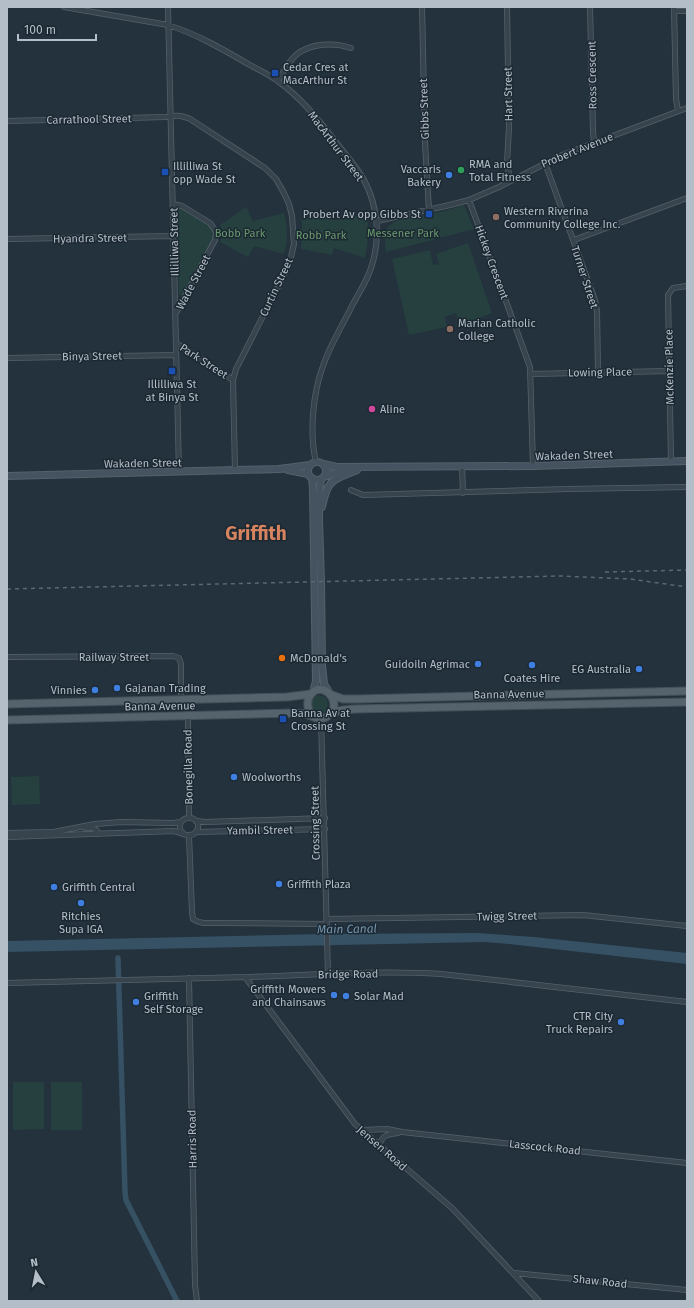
<svg xmlns="http://www.w3.org/2000/svg" width="694" height="1308" font-family="'Fira Sans',sans-serif">
<rect width="100%" height="100%" fill="#23323d"/>
<path fill="#26403f" d="M 464,205 L 474,229 L 386,252 L 384,232 C 388,226 392,223 399,220 L 445,211 Z
M 180,207 L 210,225 L 213,229 L 215,240 L 182,296 L 179,294 L 176,209 Z
M 246,207 L 253,221 L 284,213 C 288,228 288,239 284,254 L 254,246 L 248,257 L 220,242 C 223,235 223,231 220,225 Z
M 332,214 L 334,220 L 367,214 C 369,230 368,243 365,258 L 334,248 L 332,255 L 301,249 L 302,219 Z
M 468,243 L 492,313 L 461,325 L 456,313 L 445,317 L 447,327 L 409,335 L 392,259 L 430,250 L 433,265 L 439,264 L 436,254 Z
M 319,695 L 325,697 L 328,703 L 326,711 L 321,715 L 314,712 C 309,705 310,697 319,695 Z
M 39,776 L 40,804 L 12,805 L 11,777 Z
M 13,1082 L 44,1082 L 44,1129 L 13,1130 Z
M 51,1082 L 82,1082 L 82,1130 L 51,1130 Z"/>
<path fill="#365164" d="M 477,933 L 534,937 L 687,953 L 687,964 L 509,944 L 484,942 L 7,952 L 7,941 L 321,934 Z"/>
<g fill="none" stroke-linecap="round" stroke-linejoin="round">
<path stroke="#365164" stroke-width="5.5" d="M 118,958 L 125,1192 L 126,1200 L 177,1301"/>
<g stroke="#55616b" stroke-width="6">
<path id="street" d="M 64,7 L 168,25 C 197,34 224,50 250,65 C 259,70 270,75 279,82 C 300,97 317,118 333,138 C 343,152 356,165 364,180 C 378,206 381,239 371,268 C 367,281 358,294 352,306 C 343,324 329,347 323,366 C 313,393 309,433 316,462
M 168,7 L 179,472
M 422,7 L 425,143 L 429,210
M 507,7 L 509,128 L 507,162 L 510,181
M 590,7 L 593,131 L 594,142
M 674,7 L 676,99 L 678,111
M 674,11 L 687,11
M 278,81 C 283,73 288,62 296,55 C 310,43 334,42 351,48
M 7,121 L 166,117 C 176,115 180,115 190,119 L 265,168 L 276,179 L 284,193 L 289,204 L 292,216 L 294,244 L 291,257 L 285,273 L 236,369 L 233,380 L 235,470
M 545,163 L 595,300 L 597,311 L 598,372
M 469,200 L 530,367 L 533,466
M 173,204 L 182,206 L 210,223 L 215,230 L 216,234 L 215,240 L 176,313
M 377,221 L 450,205 L 469,200 L 499,187 L 562,155 L 687,108
M 7,239 L 173,236
M 574,240 L 687,198
M 176,343 L 233,380
M 7,358 L 176,355
M 531,374 L 669,371
M 671,461 L 668,295 L 673,288 L 687,286
M 462,466 L 463,493
M 351,490 L 363,495 L 568,489 L 687,487
M 7,657 L 173,656 L 179,658 L 181,664 L 181,699
M 188,716 L 189,817
M 321,719 L 328,974
M 196,821 L 206,822 L 325,818
M 85,828 L 93,828 L 97,831 L 97,834
M 196,832 L 325,829
M 7,833 L 54,832 L 95,824 L 121,822 L 173,823 L 181,822
M 189,836 L 192,912 L 193,919 C 200,924 207,923 216,923 L 327,924
M 7,837 L 174,831 C 179,832 185,836 189,835 C 193,835 196,833 197,830 C 204,817 178,811 180,830 L 184,834
M 327,919 L 583,915 L 687,926
M 245,977 L 355,1124 L 452,1208 L 539,1301
M 189,978 L 195,1285 L 197,1301
M 7,983 C 87,981 167,979 247,977 C 311,975 376,970 441,974 L 687,1002
M 362,1130 L 387,1129 L 402,1132 L 687,1163
M 379,1146 C 382,1135 388,1134 398,1133
M 514,1273 L 687,1290"/>
</g>
<g stroke="#55616b" stroke-width="8">
<path id="secondary" d="M308 471a9 9 0 1 1 18 0a9 9 0 1 1-18 0Z
M 323,464 L 337,467 L 533,466 L 687,461
M 288,470 L 308,474
M 7,476 L 279,469 L 310,465
M 324,477 L 339,472 L 351,470
M 312,478 L 313,489 L 316,681 L 313,692
M 321,479 L 319,495 L 319,520 L 321,582 L 322,665 L 324,684 L 329,692
M 322,507 C 328,478 332,481 357,470"/>
</g>
<g stroke="#434f59" stroke-width="9">
<path id="primary" d="M 332,695 L 343,699 L 356,699 L 687,691
M 7,704 L 287,697 L 311,694
M 331,713 L 343,710 L 354,709 L 687,702
M 7,720 L 293,713 C 297,713 301,713 305,714 C 313,716 320,722 328,716 C 344,704 324,679 311,694 C 306,700 307,710 312,716"/>
</g>
<use href="#street" stroke="#37434d" stroke-width="4.5"/>
<use href="#secondary" stroke="#455360" stroke-width="6"/>
<use href="#primary" stroke="#55636d" stroke-width="7"/>
<path stroke="#596874" stroke-width="1.5" stroke-dasharray="4 4" stroke-linecap="butt" d="M 605,572 L 687,570
M 7,589 L 560,576 L 630,579 L 687,587"/>
</g>
<g fill="#1a4fb4" stroke="#1c2832" stroke-width="1.5">
<rect x="271" y="69" width="8" height="8" rx="2"/>
<rect x="161" y="168" width="8" height="8" rx="2"/>
<rect x="425" y="210" width="8" height="8" rx="2"/>
<rect x="168" y="367" width="8" height="8" rx="2"/>
<rect x="279" y="715" width="8" height="8" rx="2"/>
</g>
<circle fill="#2e9e5b" stroke="#1c2832" stroke-width="1.5" cx="461" cy="170" r="4"/>
<g fill="#3f7fe0" stroke="#1c2832" stroke-width="1.5">
<circle cx="449" cy="175" r="4"/>
<circle cx="478" cy="664" r="4"/>
<circle cx="532" cy="665" r="4"/>
<circle cx="639" cy="669" r="4"/>
<circle cx="117" cy="688" r="4"/>
<circle cx="95" cy="690" r="4"/>
<circle cx="234" cy="777" r="4"/>
<circle cx="279" cy="884" r="4"/>
<circle cx="54" cy="887" r="4"/>
<circle cx="81" cy="903" r="4"/>
<circle cx="334" cy="995" r="4"/>
<circle cx="346" cy="996" r="4"/>
<circle cx="136" cy="1002" r="4"/>
<circle cx="621" cy="1022" r="4"/>
</g>
<g fill="#8d6e63" stroke="#1c2832" stroke-width="1.5">
<circle cx="496" cy="217" r="4"/>
<circle cx="450" cy="329" r="4"/>
</g>
<circle fill="#d1479c" stroke="#1c2832" stroke-width="1.5" cx="372" cy="409" r="4"/>
<circle fill="#e8710a" stroke="#1c2832" stroke-width="1.5" cx="282" cy="658" r="4"/>
<g text-anchor="middle" stroke-width="3" stroke-linejoin="round" paint-order="stroke">
<g font-size="11" fill="#b3bec9" stroke="#1c2832" text-anchor="start">
<text x="283" y="71">Cedar Cres at<tspan x="283" dy="13">MacArthur St</tspan></text>
<text x="469" y="168">RMA and<tspan x="469" dy="13">Total Fitness</tspan></text>
<text x="173" y="170">Illilliwa St<tspan x="173" dy="13">opp Wade St</tspan></text>
<text x="441" y="173" text-anchor="end">Vaccaris<tspan x="441" dy="13">Bakery</tspan></text>
<text x="504" y="215">Western Riverina<tspan x="504" dy="13">Community College Inc.</tspan></text>
<text x="421" y="218" text-anchor="end">Probert Av opp Gibbs St</text>
<text x="458" y="327">Marian Catholic<tspan x="458" dy="13">College</tspan></text>
<text x="172" y="388" text-anchor="middle">Illilliwa St<tspan x="172" dy="13">at Binya St</tspan></text>
<text x="380" y="413">Aline</text>
<text x="290" y="662">McDonald's</text>
<text x="470" y="668" text-anchor="end">Guidoiln Agrimac</text>
<text x="631" y="673" text-anchor="end">EG Australia</text>
<text x="532" y="682" text-anchor="middle">Coates Hire</text>
<text x="125" y="692">Gajanan Trading</text>
<text x="87" y="694" text-anchor="end">Vinnies</text>
<text x="291" y="717">Banna Av at<tspan x="291" dy="13">Crossing St</tspan></text>
<text x="242" y="781">Woolworths</text>
<text x="287" y="888">Griffith Plaza</text>
<text x="62" y="891">Griffith Central</text>
<text x="81" y="920" text-anchor="middle">Ritchies<tspan x="81" dy="13">Supa IGA</tspan></text>
<text x="326" y="993" text-anchor="end">Griffith Mowers<tspan x="326" dy="13">and Chainsaws</tspan></text>
<text x="144" y="1000">Griffith<tspan x="144" dy="13">Self Storage</tspan></text>
<text x="354" y="1000">Solar Mad</text>
<text x="613" y="1020" text-anchor="end">CTR City<tspan x="613" dy="13">Truck Repairs</tspan></text>
</g>
<g font-size="11" fill="#b3bec9" stroke="#1c2832">
<text transform="translate(592 75) rotate(-91)" y="4">Ross Crescent</text>
<text transform="translate(508 94) rotate(-91)" y="4">Hart Street</text>
<text transform="translate(424 109) rotate(-92)" y="4">Gibbs Street</text>
<text transform="translate(89 119) rotate(-1)" y="4">Carrathool Street</text>
<text transform="translate(336 146) rotate(53)" y="4">MacArthur Street</text>
<text transform="translate(577 150) rotate(-22)" y="4">Probert Avenue</text>
<text transform="translate(90 238) rotate(-1)" y="4">Hyandra Street</text>
<text transform="translate(174 242) rotate(-91)" y="4">Illilliwa Street</text>
<text transform="translate(492 262) rotate(70)" y="4">Hickey Crescent</text>
<text transform="translate(585 277) rotate(72)" y="4">Turner Street</text>
<text transform="translate(193 282) rotate(-62)" y="4">Wade Street</text>
<text transform="translate(276 287) rotate(-65)" y="4">Curtin Street</text>
<text transform="translate(92 356) rotate(-1)" y="4">Binya Street</text>
<text transform="translate(204 361) rotate(33)" y="4">Park Street</text>
<text transform="translate(669 367) rotate(-91)" y="4">McKenzie Place</text>
<text transform="translate(600 372) rotate(-1)" y="4">Lowing Place</text>
<text transform="translate(574 455) rotate(-2)" y="4">Wakaden Street</text>
<text transform="translate(143 463) rotate(-1)" y="4">Wakaden Street</text>
<text x="114" y="661">Railway Street</text>
<text transform="translate(509 694) rotate(-1)" y="4">Banna Avenue</text>
<text transform="translate(160 706) rotate(-1)" y="4">Banna Avenue</text>
<text transform="translate(188 767) rotate(-91)" y="4">Bonegilla Road</text>
<text transform="translate(315 823) rotate(-91)" y="4">Crossing Street</text>
<text transform="translate(260 830) rotate(-1)" y="4">Yambil Street</text>
<text transform="translate(507 916) rotate(-1)" y="4">Twigg Street</text>
<text transform="translate(348 974) rotate(-1)" y="4">Bridge Road</text>
<text transform="translate(192 1139) rotate(-91)" y="4">Harris Road</text>
<text transform="translate(545 1147) rotate(6)" y="4">Lasscock Road</text>
<text transform="translate(382 1148) rotate(41)" y="4">Jensen Road</text>
<text transform="translate(600 1281) rotate(6)" y="4">Shaw Road</text>
</g>
<g font-size="11" fill="#6a9a6e" stroke="#1c2832">
<text x="240" y="237">Bobb Park</text>
<text x="403" y="237">Messener Park</text>
<text x="321" y="239">Robb Park</text>
</g>
<g font-size="12" font-style="italic" fill="#7294ac" stroke="#1c2832">
<text transform="translate(347 929) rotate(-1)" y="4">Main Canal</text>
</g>
<g font-size="19" font-weight="bold" fill="#d68360" stroke="#1c2832">
<text x="256" y="540">Griffith</text>
</g>
</g>
<rect width="694" height="1308" fill="none" stroke="#b3bec9" stroke-width="16"/>
<g transform="translate(36 1272) rotate(350)" stroke="#1c2832" stroke-width="3" paint-order="stroke">
<path d="M0-3L7 15L0 10L-7 15Z" fill="#b3bec9"/>
<text y="-6" font-size="11" font-weight="bold" text-anchor="middle" fill="#b3bec9">N</text>
</g>
<path d="M18 34v6h78v-6" fill="none" stroke="#b3bec9" stroke-width="2"/>
<text x="24" y="34" font-size="12" fill="#b3bec9" stroke="#1c2832" stroke-width="3" paint-order="stroke">100 m</text>
</svg>
